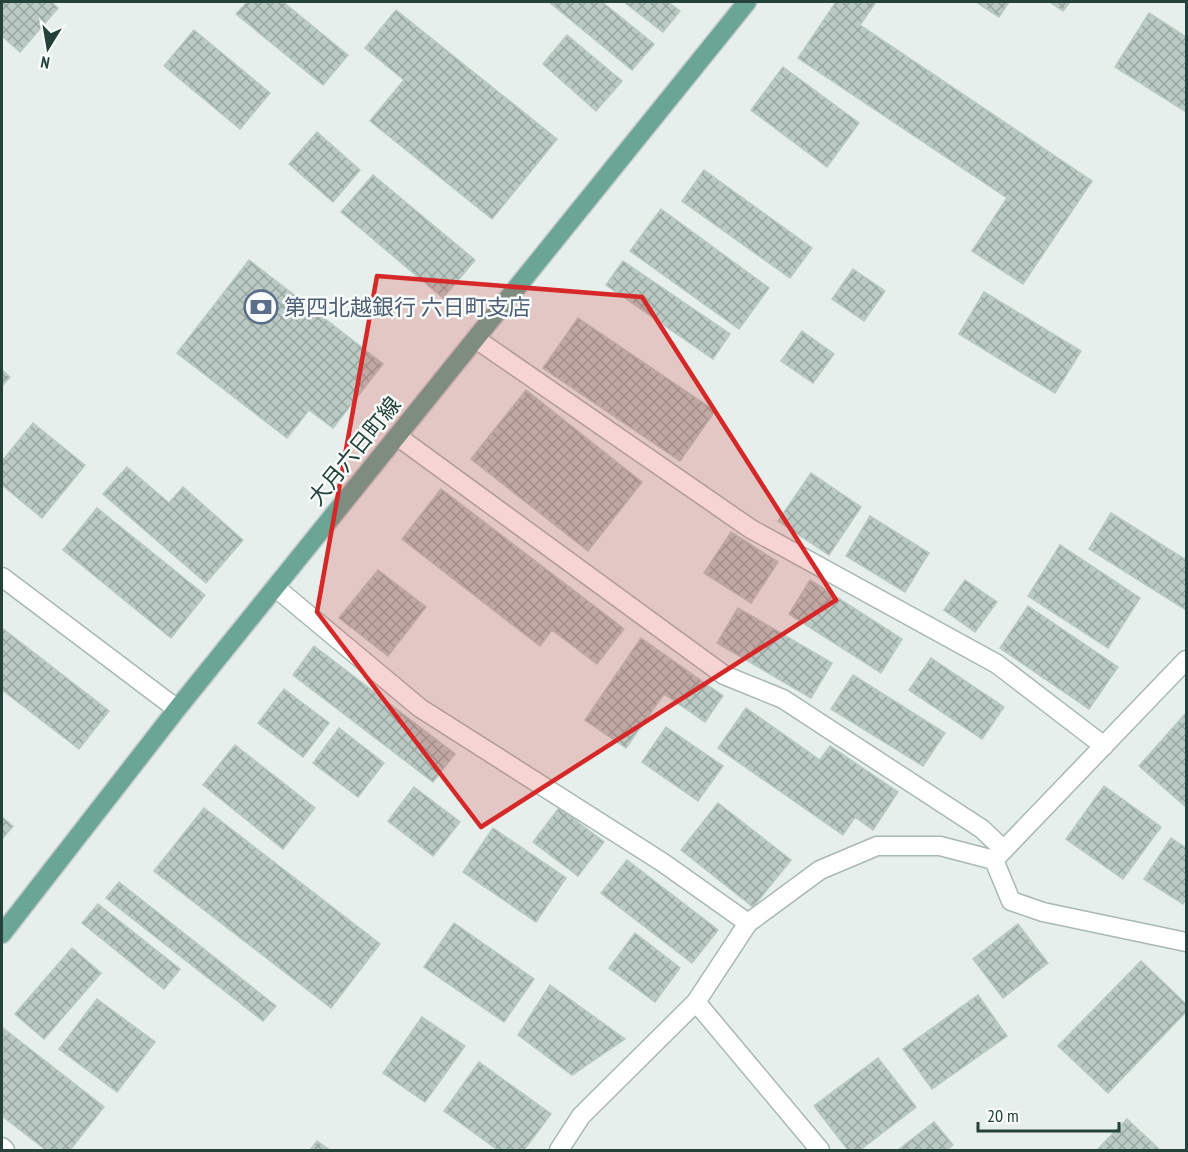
<svg xmlns="http://www.w3.org/2000/svg" width="1188" height="1152" font-family="'PT Sans Narrow','Noto Sans JP',sans-serif">
<defs>
<pattern id="building-cross-hatch" width="8" height="8" patternUnits="userSpaceOnUse" patternTransform="scale(1.5)"><rect width="8" height="8" fill="#bbcac4"/><path d="M0 0l8 8M0 8l8-8" fill="none" stroke="#98a6a0"/></pattern>
</defs>
<rect width="100%" height="100%" fill="#e6efeb"/>
<path fill="url(#building-cross-hatch)" stroke="#b8c9c2" stroke-width="1.5" d="M 2,2 L 51,2 L 58,8 L 20,52 L 2,36 Z
M 247,2 L 283,2 L 348,55 L 323,85 L 236,14 Z
M 549,2 L 602,2 L 654,44 L 632,70 Z
M 624,2 L 668,2 L 680,11 L 663,32 Z
M 836,2 L 876,2 L 860,25 L 1092,181 L 1023,284 L 972,251 L 1007,198 L 798,58 Z
M 976,2 L 1009,2 L 999,17 Z
M 1050,2 L 1070,2 L 1063,11 Z
M 396,10 L 557,139 L 492,219 L 370,121 L 404,80 L 365,48 Z
M 1149,13 L 1186,37 L 1186,112 L 1115,67 Z
M 194,30 L 270,93 L 240,129 L 164,66 Z
M 567,35 L 622,81 L 596,111 L 543,64 Z
M 783,67 L 859,123 L 827,167 L 751,110 Z
M 317,132 L 360,170 L 333,202 L 289,164 Z
M 704,170 L 812,248 L 790,278 L 682,201 Z
M 373,175 L 475,260 L 443,298 L 341,212 Z
M 661,209 L 769,288 L 739,329 L 630,251 Z
M 249,260 L 383,364 L 333,428 L 309,410 L 287,438 L 177,353 Z
M 623,261 L 730,334 L 713,359 L 606,285 Z
M 853,269 L 885,291 L 864,321 L 832,299 Z
M 984,292 L 1081,351 L 1055,393 L 959,334 Z
M 578,318 L 715,411 L 680,461 L 543,368 Z
M 802,331 L 834,354 L 813,383 L 781,361 Z
M 2,370 L 10,377 L 2,386 Z
M 526,390 L 642,482 L 588,551 L 471,459 Z
M 33,423 L 85,465 L 42,518 L 2,485 L 2,461 Z
M 127,467 L 169,503 L 183,487 L 243,540 L 206,583 L 103,494 Z
M 811,473 L 861,507 L 829,555 L 778,521 Z
M 441,489 L 624,629 L 597,664 L 552,630 L 540,646 L 402,539 Z
M 97,508 L 205,595 L 171,638 L 63,550 Z
M 1111,513 L 1186,560 L 1186,610 L 1089,549 Z
M 870,516 L 929,553 L 905,592 L 846,556 Z
M 731,532 L 778,562 L 751,603 L 704,573 Z
M 1060,545 L 1140,598 L 1108,648 L 1028,596 Z
M 378,570 L 426,607 L 388,656 L 339,618 Z
M 810,580 L 902,639 L 881,673 L 789,614 Z
M 965,580 L 997,602 L 975,632 L 944,610 Z
M 1028,606 L 1118,667 L 1089,709 L 1000,648 Z
M 738,608 L 832,663 L 811,698 L 717,643 Z
M 2,628 L 109,711 L 79,749 L 2,690 Z
M 641,638 L 723,696 L 705,722 L 664,694 L 626,748 L 585,720 Z
M 314,646 L 455,754 L 433,782 L 293,675 Z
M 931,658 L 1004,707 L 982,739 L 909,690 Z
M 853,675 L 945,733 L 923,766 L 831,709 Z
M 284,689 L 329,723 L 303,757 L 258,723 Z
M 746,708 L 820,760 L 830,746 L 898,792 L 873,830 L 855,817 L 843,835 L 718,748 Z
M 1186,713 L 1186,807 L 1139,766 Z
M 666,727 L 723,766 L 698,801 L 642,762 Z
M 339,728 L 384,763 L 358,797 L 313,763 Z
M 235,745 L 315,808 L 283,849 L 203,785 Z
M 1104,786 L 1161,827 L 1123,879 L 1066,839 Z
M 414,787 L 460,822 L 433,856 L 388,821 Z
M 718,803 L 791,860 L 753,907 L 681,850 Z
M 204,808 L 380,944 L 331,1008 L 154,871 Z
M 559,808 L 604,842 L 578,876 L 533,842 Z
M 2,817 L 13,826 L 2,839 Z
M 493,828 L 566,878 L 536,922 L 463,872 Z
M 1171,838 L 1186,848 L 1186,899 L 1183,904 L 1144,879 Z
M 627,860 L 718,930 L 692,963 L 601,893 Z
M 119,882 L 276,1006 L 263,1021 L 106,898 Z
M 98,904 L 180,969 L 164,989 L 82,923 Z
M 454,923 L 534,979 L 504,1022 L 424,967 Z
M 1018,924 L 1048,963 L 1003,998 L 973,959 Z
M 635,933 L 680,968 L 655,1002 L 609,968 Z
M 72,948 L 101,973 L 44,1039 L 15,1014 Z
M 1141,961 L 1186,1004 L 1186,1012 L 1108,1093 L 1058,1046 Z
M 550,985 L 625,1039 L 572,1075 L 518,1035 Z
M 978,995 L 1007,1036 L 932,1089 L 903,1049 Z
M 97,999 L 155,1042 L 117,1092 L 59,1049 Z
M 422,1017 L 465,1046 L 425,1102 L 383,1073 Z
M 3,1028 L 104,1107 L 70,1150 L 46,1150 L 2,1116 Z
M 878,1058 L 916,1107 L 860,1150 L 848,1150 L 814,1106 Z
M 479,1062 L 551,1114 L 524,1150 L 498,1150 L 444,1111 Z
M 1127,1119 L 1160,1150 L 1097,1150 Z
M 934,1122 L 953,1145 L 947,1150 L 898,1150 Z
M 317,1141 L 330,1150 L 310,1150 Z"/>
<g fill="none" stroke-linecap="round" stroke-linejoin="round">
<g stroke="#a8b8b2" stroke-width="21">
<path id="minor" d="M 476,339 L 751,529 L 997,664 L 1104,746
M 397,436 L 724,675 L 783,699 L 982,829 L 1004,850
M 2,577 L 177,709
M 275,587 L 420,708 L 662,862 L 748,923
M 994,860 L 1011,901 L 1043,912 L 1186,942
M 696,1002 L 820,1150
M 2,1147 L 5,1150
M 559,1150 L 581,1116 L 696,1002 L 748,923 L 820,870 L 877,846 L 940,846 L 994,860 L 1186,660"/>
</g>
<g stroke="#c2cac8" stroke-width="21">
<path id="major" d="M 2,934 L 177,709 L 747,2"/>
</g>
<use href="#minor" stroke="#fff" stroke-width="18"/>
<use href="#major" stroke="#6aa596" stroke-width="18"/>
</g>
<path fill="#d62828" fill-opacity="0.2" stroke="#d62828" stroke-width="4.5" stroke-linejoin="round" d="M 377,276 L 642,297 L 836,600 L 481,827 L 317,612 Z"/>
<defs>
<g id="bank-ring" transform="scale(1.725)"><circle r="9.5" fill="#f7fbf9" stroke="#5c6f8a" stroke-width="1.5"/><path d="M-6-4H6V4H-6ZM0-2.3a2.3 2.3 0 1 0 0 4.6a2.3 2.3 0 1 0 0-4.6Z" fill="#5c6f8a"/></g>
</defs>
<g fill-rule="evenodd">
<use href="#bank-ring" x="261" y="307"/>
</g>
<g text-anchor="middle" stroke-width="5" stroke-linejoin="round" paint-order="stroke">
<g font-size="22" fill="#4e5e75" stroke="#f7fbf9" text-anchor="start">
<text x="284" y="315">第四北越銀行 六日町支店</text>
</g>
<g font-size="22" fill="#24423a" stroke="#f7fbf9">
<text transform="translate(354 451) rotate(-51)" y="8">大月六日町線</text>
</g>
</g>
<rect width="1188" height="1152" fill="none" stroke="#24423a" stroke-width="6"/>
<g transform="translate(48 48) rotate(191)" stroke="#f7fbf9" stroke-width="4.5" paint-order="stroke">
<path d="M0-4.5L10 22L0 15L-10 22Z" fill="#24423a"/>
<text y="-9" font-size="16" font-weight="bold" text-anchor="middle" fill="#24423a">N</text>
</g>
<path d="M978 1122v9h141v-9" fill="none" stroke="#24423a" stroke-width="3"/>
<text x="987" y="1122" font-size="18" fill="#24423a" stroke="#f7fbf9" stroke-width="4.5" paint-order="stroke">20 m</text>
</svg>
